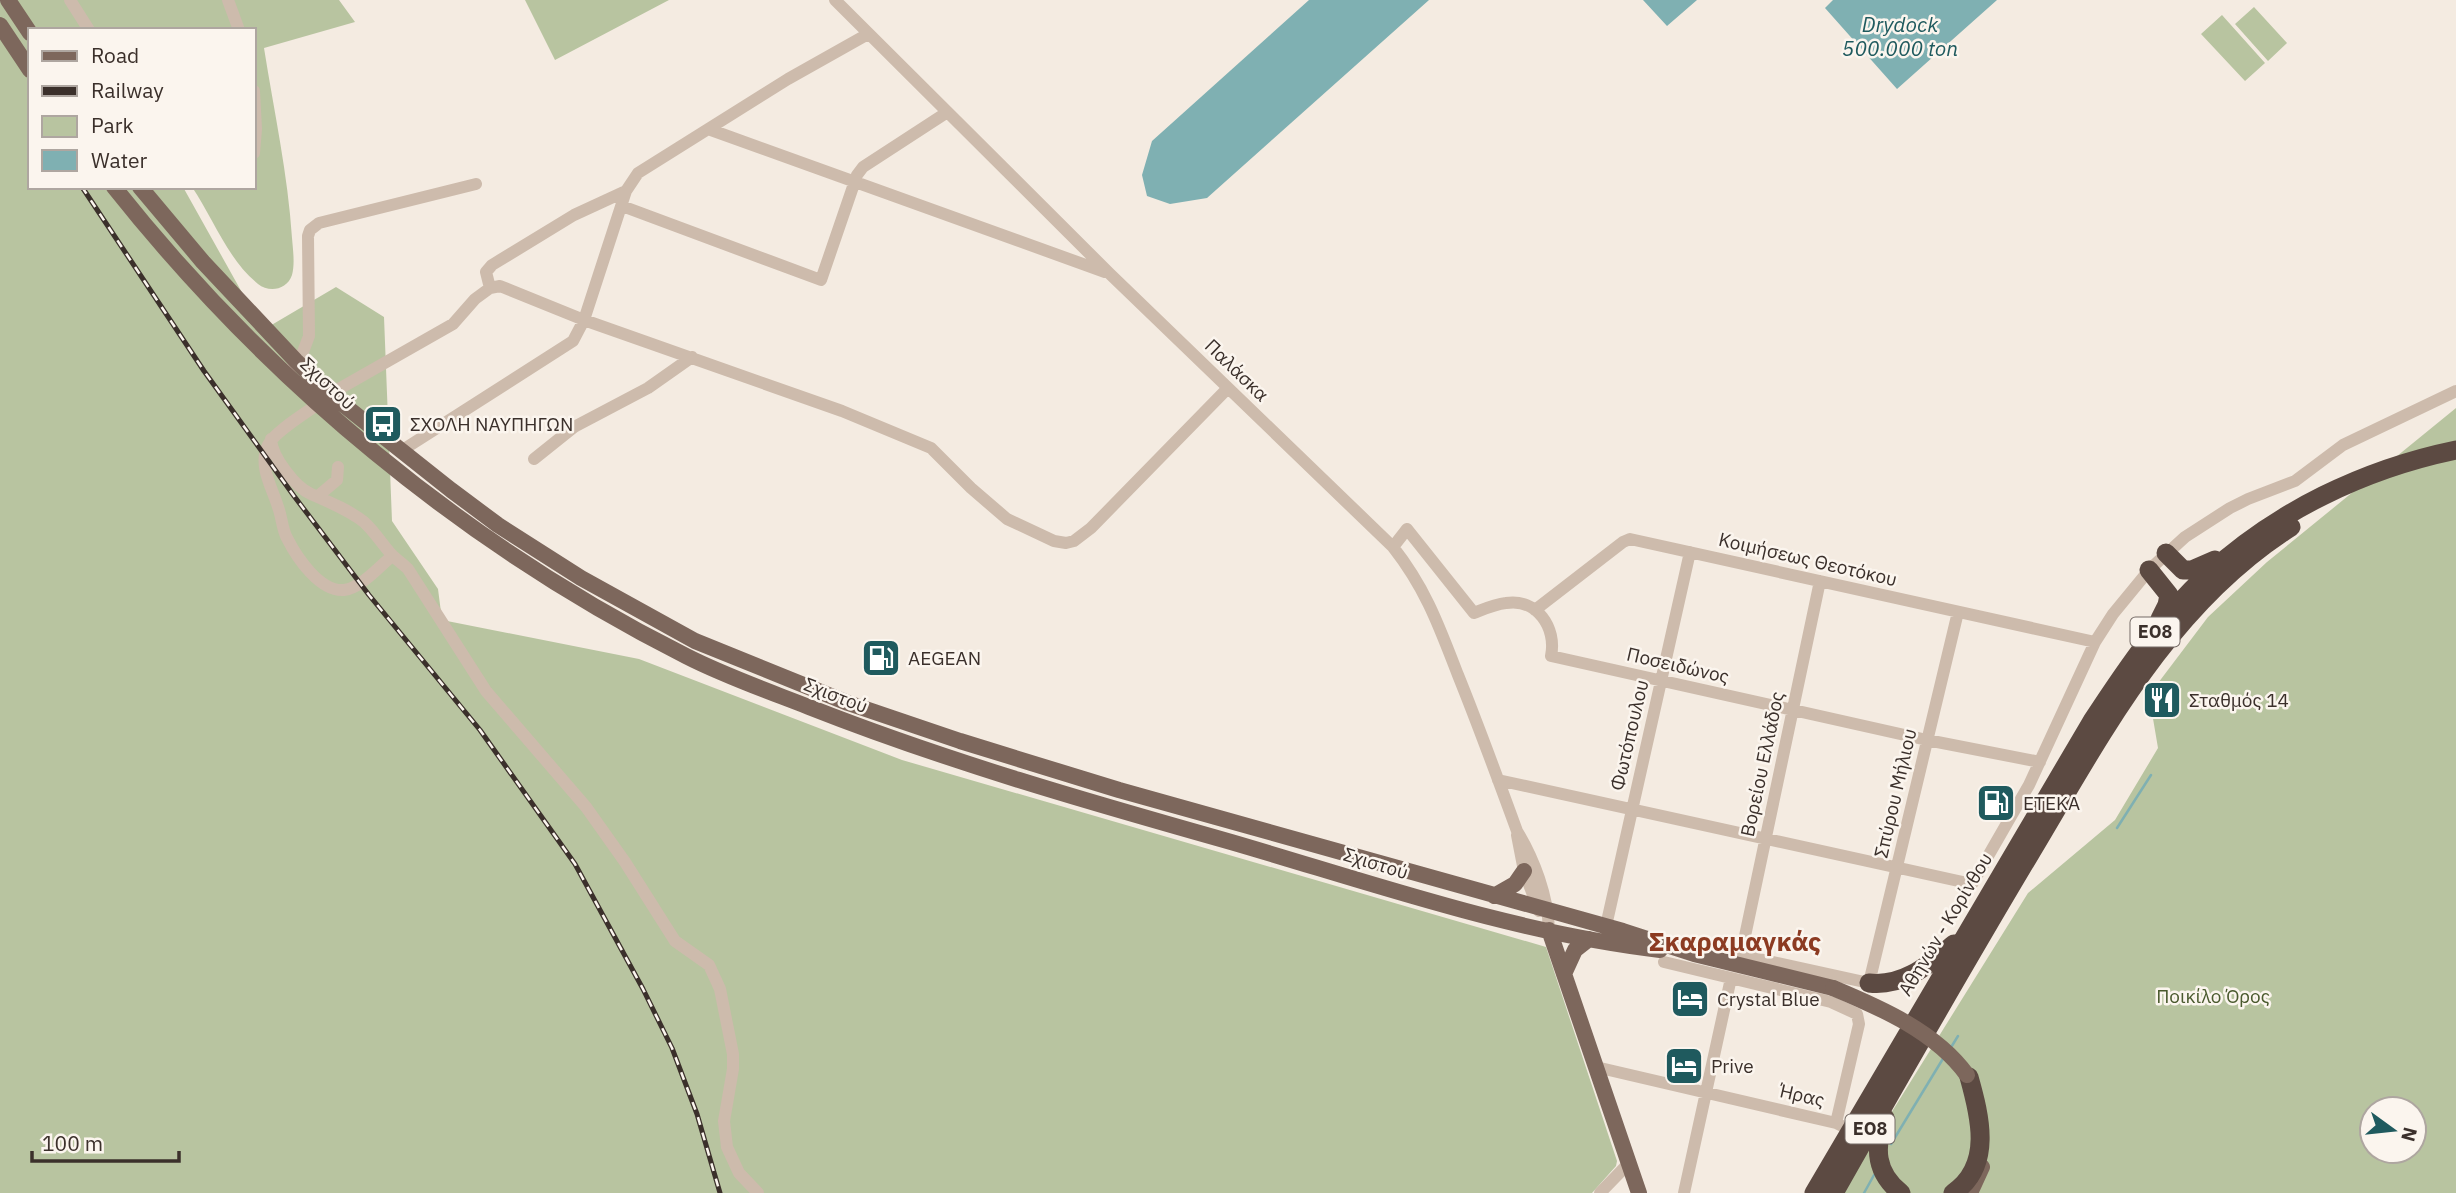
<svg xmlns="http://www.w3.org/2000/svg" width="2456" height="1193" font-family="'IBM Plex Sans',sans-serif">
<rect width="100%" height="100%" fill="#f4ebe1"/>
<path fill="#b8c4a0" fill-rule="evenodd" d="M 0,0 L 339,0 L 355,22 L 264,48 C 274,111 288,175 292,238 C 293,250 295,264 292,275 C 287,290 269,293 258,284 C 228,260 213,218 192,187 L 254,187 L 254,30 L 30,30 L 30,187 L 183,187 L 263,330 L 336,287 L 384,317 L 392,521 L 438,589 L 442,620 L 639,659 L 902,760 L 1546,947 L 1617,1161 L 1616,1166 L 1592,1193 L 0,1193 Z
M 525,0 L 669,0 L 555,60 Z
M 2254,7 L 2287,43 L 2268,61 L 2235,24 Z
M 2222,15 L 2265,63 L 2245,81 L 2201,34 Z
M 2456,408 L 2456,1193 L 1839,1193 L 1860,1163 L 2028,893 L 2115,820 L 2158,748 L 2149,695 L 2208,617 L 2267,562 ZM 2372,1109 L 2414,1109 L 2414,1151 L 2372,1151 Z"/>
<path fill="#7fb0b2" d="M 1309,0 L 1429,0 L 1207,198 L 1170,204 L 1147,196 L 1142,175 L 1152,141 Z
M 1643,0 L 1697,0 L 1667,26 Z
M 1833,0 L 1997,0 L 1897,89 L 1825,8 Z"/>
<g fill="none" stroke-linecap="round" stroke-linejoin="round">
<path stroke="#7fb0b2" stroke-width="2.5" d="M 2117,828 L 2151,775
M 1950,1049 L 1958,1036
M 1891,1144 L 1944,1057
M 1864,1193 L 1874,1175"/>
<path stroke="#cdbbac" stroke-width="12" d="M 70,0 L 89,30
M 228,0 L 239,30
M 835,0 L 1110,274 L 1393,547 C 1426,589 1439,626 1458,675 C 1479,727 1498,779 1517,831 C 1534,859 1548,896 1549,930
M 254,91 L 256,129 L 254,153
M 711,130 L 1105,272
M 622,206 L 821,280 L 857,175 L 863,167 L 946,113
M 490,288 L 486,272 L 492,265 L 574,215 L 626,191
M 293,366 L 303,352 L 309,336 L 308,236 L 310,230 L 319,223 L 476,184
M 330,394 L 453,324 L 475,299 L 490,288 L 500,286 L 584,320 L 842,411 L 931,448 L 971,488 L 1007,519 L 1054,541 L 1066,543 L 1074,541 L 1091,528 L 1228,388
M 318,404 C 306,413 274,432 268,445 C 258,466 272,487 278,507 C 282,517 282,529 287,538 C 297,558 320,592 344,590 C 361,588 380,566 392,556
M 271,439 C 272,457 295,487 311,494 C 329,502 349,510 364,522 C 375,532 382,544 392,555 C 397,560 403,564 408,569 L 486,691 L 586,807 L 625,862 L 675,941 L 709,965 L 720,989 L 733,1054 L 733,1069 L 724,1121 L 727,1147 L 739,1173 L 758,1193
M 401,451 L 573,341 L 584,320 L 626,191 L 638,173 L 788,79 L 868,34
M 534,459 L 574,427 L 648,388 L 692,357
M 318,496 L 337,480 L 338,467
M 1393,547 L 1407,529 L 1474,613 C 1484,609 1495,604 1506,603 C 1537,598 1557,628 1551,656 L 1927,740 L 2040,762
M 1820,581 L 1741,955 L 1869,983 L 1958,612
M 1535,610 L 1623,542 L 1630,539 L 2095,642
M 1498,780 L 1972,884 L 2029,785 L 2095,642 L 2113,614 L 2150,569 L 2185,537 L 2230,508 L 2248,499 L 2295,481 L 2343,445 L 2456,391
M 1517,835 L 1524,871 L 1539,911
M 1606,926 L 1690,552
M 1664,962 L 1831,1002 L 1857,1014 L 1859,1024 L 1836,1123 L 1850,1130
M 1596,1067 L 1836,1123
M 1600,1193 L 1629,1163
M 1684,1193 L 1731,978"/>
<path stroke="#7d675c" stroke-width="16" d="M 8,0 L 30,33
M 0,25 L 30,70
M 114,187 C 269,382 464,544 686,656 C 725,676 768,691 809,707 C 946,761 1089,802 1231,842 C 1372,883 1514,933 1660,950
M 140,187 L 203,262 L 296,361 L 330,394 L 451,490 L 498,525 L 581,578 L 695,641 L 848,703 L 960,741 L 1119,790 L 1623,931 L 1694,954 L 1833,988
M 1494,896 L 1515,884 L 1524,871
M 1549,930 L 1639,1193
M 1564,974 L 1575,950 L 1589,939
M 1970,1193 L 1982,1167"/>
<path stroke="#5c4a42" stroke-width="19" d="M 2166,553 L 2183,570 L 2192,570 L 2215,560
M 2149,570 L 2169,595 L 2167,605 L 2160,619
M 1869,983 C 1904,987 1929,964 1954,944
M 1885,1118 C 1874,1147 1875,1173 1901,1193
M 1814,1193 L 2092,721 C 2126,669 2162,616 2207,575 C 2277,511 2364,469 2456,450
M 1834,1193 C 1898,1080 1963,966 2030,854 C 2102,734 2168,605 2291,527
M 1953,1193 C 1993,1166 1980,1116 1969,1077"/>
<g stroke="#3b302b" stroke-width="5">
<path id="rail" d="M 82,187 L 204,371 L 294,496 L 369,595 L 480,730 L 575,864 L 643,989 L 672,1048 L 697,1114 L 720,1193"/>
</g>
<use href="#rail" stroke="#fbf5ee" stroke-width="2.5" stroke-dasharray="8" stroke-linecap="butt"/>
<path stroke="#7d675c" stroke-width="16" d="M 1833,988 C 1881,1008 1936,1032 1967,1075"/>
</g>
<defs>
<g id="bus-square" transform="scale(2.0125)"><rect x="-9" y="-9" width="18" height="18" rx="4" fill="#1f5a5e" stroke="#fbf5ee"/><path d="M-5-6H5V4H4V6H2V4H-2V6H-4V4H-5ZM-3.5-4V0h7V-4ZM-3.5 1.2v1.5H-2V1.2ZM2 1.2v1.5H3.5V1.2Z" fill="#fff"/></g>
<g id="fuel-square" transform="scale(2.0125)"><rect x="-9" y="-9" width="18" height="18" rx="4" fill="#1f5a5e" stroke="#fbf5ee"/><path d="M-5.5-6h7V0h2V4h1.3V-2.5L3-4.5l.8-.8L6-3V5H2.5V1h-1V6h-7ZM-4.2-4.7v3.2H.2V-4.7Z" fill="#fff"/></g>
<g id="restaurant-square" transform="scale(2.0125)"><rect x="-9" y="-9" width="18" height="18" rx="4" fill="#1f5a5e" stroke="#fbf5ee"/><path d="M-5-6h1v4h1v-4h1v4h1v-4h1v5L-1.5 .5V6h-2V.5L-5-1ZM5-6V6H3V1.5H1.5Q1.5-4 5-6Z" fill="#fff"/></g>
<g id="hotel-square" transform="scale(2.0125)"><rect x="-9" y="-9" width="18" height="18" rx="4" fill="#1f5a5e" stroke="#fbf5ee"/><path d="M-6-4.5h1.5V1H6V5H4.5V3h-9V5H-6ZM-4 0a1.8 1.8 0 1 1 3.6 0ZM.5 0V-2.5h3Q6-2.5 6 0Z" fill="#fff"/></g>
</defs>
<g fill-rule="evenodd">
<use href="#bus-square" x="383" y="424"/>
<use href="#fuel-square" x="881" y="658"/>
<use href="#restaurant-square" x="2162" y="700"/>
<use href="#fuel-square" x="1996" y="803"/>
<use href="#hotel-square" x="1690" y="999"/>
<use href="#hotel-square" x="1684" y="1066"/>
</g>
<g text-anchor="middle" stroke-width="5" stroke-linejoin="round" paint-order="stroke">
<g fill="#fbf5ee" stroke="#756b66" stroke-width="2">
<rect x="2130.5" y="617.5" width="49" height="29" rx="5"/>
<rect x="1845.5" y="1114.5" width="49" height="29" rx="5"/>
</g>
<g font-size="18" font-weight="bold" fill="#3b302b">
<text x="2155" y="638">ΕΟ8</text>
<text x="1870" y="1135">ΕΟ8</text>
</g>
<g font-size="19" fill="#3b302b" stroke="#fbf5ee">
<text transform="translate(1237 370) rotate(44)" y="7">Παλάσκα</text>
<text transform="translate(328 383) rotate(43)" y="7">Σχιστού</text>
<text transform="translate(1808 559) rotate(13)" y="7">Κοιμήσεως Θεοτόκου</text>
<text transform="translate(1678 665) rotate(13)" y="7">Ποσειδώνος</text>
<text transform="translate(836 695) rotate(21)" y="7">Σχιστού</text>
<text transform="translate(1629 735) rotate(-77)" y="7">Φωτόπουλου</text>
<text transform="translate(1762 764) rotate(-78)" y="7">Βορείου Ελλάδος</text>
<text transform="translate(1895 793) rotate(-77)" y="7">Σπύρου Μήλιου</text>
<text transform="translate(1376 863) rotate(17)" y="7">Σχιστού</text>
<text transform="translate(1945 924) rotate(-59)" y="7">Αθηνών - Κορίνθου</text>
<text transform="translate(1802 1095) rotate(13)" y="7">Ήρας</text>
</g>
<g font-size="19" fill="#3b302b" stroke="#fbf5ee" text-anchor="start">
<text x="410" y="431">ΣΧΟΛΗ ΝΑΥΠΗΓΩΝ</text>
<text x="908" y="665">AEGEAN</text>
<text x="2189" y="707">Σταθμός 14</text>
<text x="2023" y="810">ETEKA</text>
<text x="1717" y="1006">Crystal Blue</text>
<text x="1711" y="1073">Prive</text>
</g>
<g font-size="19" fill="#4a5a2e" stroke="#fbf5ee">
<text x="2213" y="1003">Ποικίλο Όρος</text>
</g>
<g font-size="21" font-style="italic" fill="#1f5a5e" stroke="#fbf5ee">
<text x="1900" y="32">Drydock<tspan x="1900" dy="24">500.000 ton</tspan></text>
</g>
<g font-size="26" font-weight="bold" fill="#8c3b22" stroke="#fbf5ee">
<text x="1735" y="951">Σκαραμαγκάς</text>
</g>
</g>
<rect x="28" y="28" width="228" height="161" fill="#fbf5ee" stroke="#aea6a0" stroke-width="2"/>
<rect x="42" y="51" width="35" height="10" fill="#7d675c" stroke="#aea6a0" stroke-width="2"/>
<text x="91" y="63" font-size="21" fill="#3b302b">Road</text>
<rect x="42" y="86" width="35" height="10" fill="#3b302b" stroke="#aea6a0" stroke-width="2"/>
<text x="91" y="98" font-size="21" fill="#3b302b">Railway</text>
<rect x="42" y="116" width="35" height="21" fill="#b8c4a0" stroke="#aea6a0" stroke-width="2"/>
<text x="91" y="133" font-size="21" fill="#3b302b">Park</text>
<rect x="42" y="150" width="35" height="21" fill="#7fb0b2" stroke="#aea6a0" stroke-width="2"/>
<text x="91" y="168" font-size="21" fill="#3b302b">Water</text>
<g transform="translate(2393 1130) rotate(105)"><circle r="33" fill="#fbf5ee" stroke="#aea6a0" stroke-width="2"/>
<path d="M0-5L12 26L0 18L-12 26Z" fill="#1f5a5e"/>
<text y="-10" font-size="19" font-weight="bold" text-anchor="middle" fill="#3b302b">N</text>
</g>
<path d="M32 1151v10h147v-10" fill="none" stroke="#3b302b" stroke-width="3.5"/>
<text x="42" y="1151" font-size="21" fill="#3b302b" stroke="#fbf5ee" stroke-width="5" paint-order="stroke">100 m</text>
</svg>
